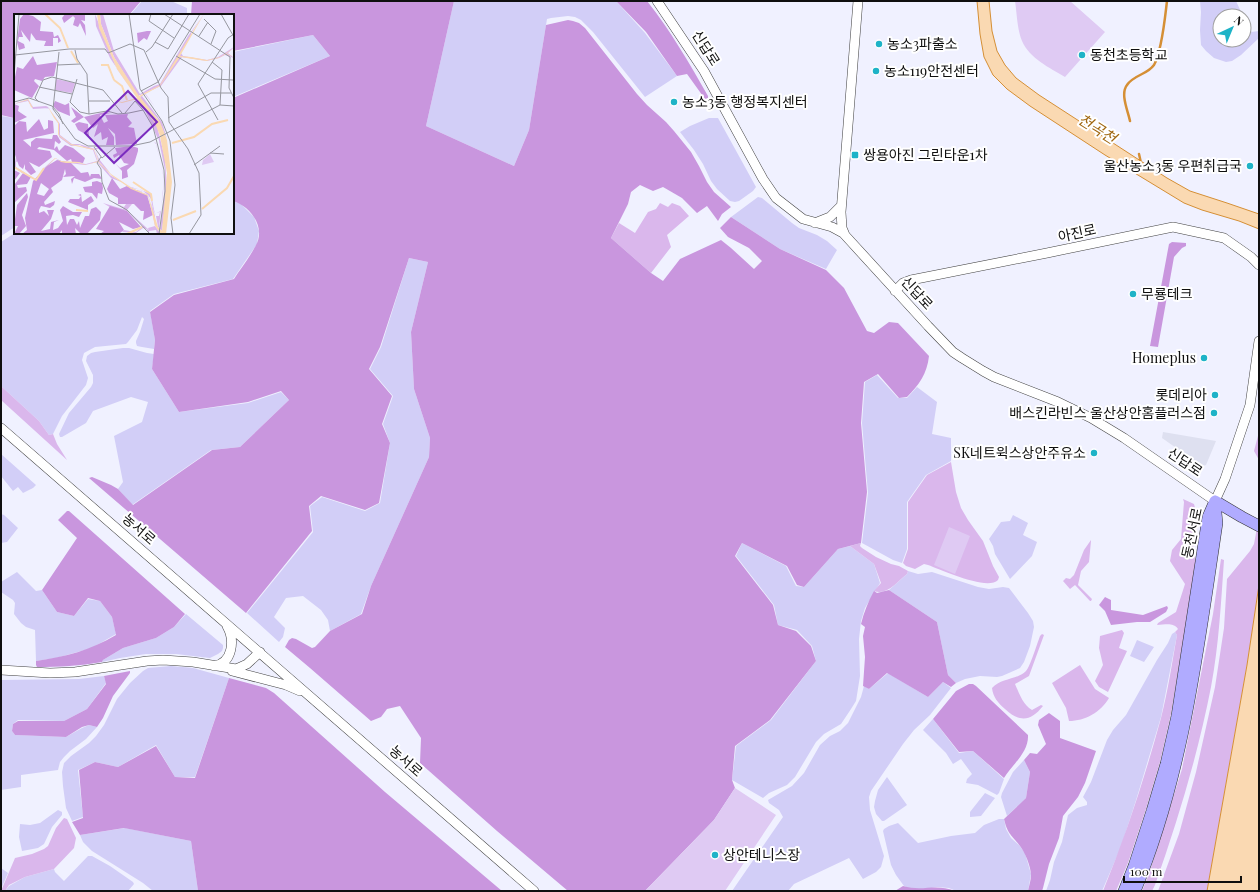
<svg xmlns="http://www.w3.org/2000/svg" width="1260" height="892" font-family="'Playfair Display','Noto Sans KR',serif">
<rect width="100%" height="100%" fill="#f0f1ff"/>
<path fill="#d2cef7" d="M 142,1 L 171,1 L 187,8 L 187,15 L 130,15 Z
M 454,1 L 616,1 L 645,33 L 677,76 L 645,97 L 593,32 L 581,20 L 575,17 L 568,16 L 551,18 L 547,19 L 529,130 L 514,166 L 426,126 Z
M 1200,1 L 1236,1 L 1243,16 L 1220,16 L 1220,40 L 1244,40 L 1244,18 L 1251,32 L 1259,31 L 1259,38 L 1241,55 L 1232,61 L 1226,62 L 1214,58 L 1206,51 L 1201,45 L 1200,30 L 1201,12 Z
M 313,35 L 330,56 L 233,97 L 233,52 Z
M 1,116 L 14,118 L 15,117 L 15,227 L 1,236 Z
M 709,118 L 718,118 L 756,187 L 753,191 L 739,201 L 735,202 L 730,201 L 717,189 L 711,181 L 703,164 L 694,150 L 680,132 L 690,126 Z
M 758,197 L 762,198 L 792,223 L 799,228 L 817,235 L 827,241 L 837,250 L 826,269 L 780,249 L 731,217 Z
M 233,201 L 241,204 L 254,217 L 259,231 L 257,244 L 233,279 L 174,294 L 150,311 L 155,340 L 154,349 L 142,347 L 137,346 L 136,343 L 136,341 L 140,332 L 144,319 L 142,317 L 137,330 L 128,342 L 126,344 L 95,347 L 84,353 L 82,360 L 88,378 L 86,385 L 62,416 L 53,434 L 49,435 L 39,421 L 1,386 L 1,242 L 15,233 L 233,233 Z
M 409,258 L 428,262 L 411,332 L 414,389 L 430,438 L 429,457 L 371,586 L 361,614 L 330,631 L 328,620 L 321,610 L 303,596 L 286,598 L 274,617 L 285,628 L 283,637 L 279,642 L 247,613 L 313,532 L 310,506 L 322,497 L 365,511 L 380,503 L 390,443 L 383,424 L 393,396 L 370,369 L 381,347 Z
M 123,348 L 129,348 L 147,353 L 154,354 L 152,369 L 179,412 L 248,403 L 281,392 L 289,400 L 240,447 L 211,450 L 132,505 L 118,489 L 123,482 L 114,436 L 142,422 L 148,402 L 131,397 L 93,411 L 86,423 L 62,437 L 60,437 L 59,434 L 69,413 L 91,387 L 93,383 L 93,375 L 86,361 L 87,356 L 91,353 L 95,352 Z
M 877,375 L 898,398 L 907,398 L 917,387 L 937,402 L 932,434 L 951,438 L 951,461 L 926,475 L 907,502 L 907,549 L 902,563 L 893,560 L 862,543 L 868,493 L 862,423 L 865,382 Z
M 1,454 L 36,485 L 33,488 L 23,493 L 18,487 L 13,491 L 1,476 Z
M 1,514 L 4,515 L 18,528 L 7,542 L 1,543 Z
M 1013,515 L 1028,523 L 1023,535 L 1037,542 L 1032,556 L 1010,579 L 995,554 L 993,546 L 989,539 L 1001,522 L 1010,521 Z
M 742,543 L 786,566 L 796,586 L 804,587 L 838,549 L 850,546 L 874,564 L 880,583 L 865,608 L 861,621 L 859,639 L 860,676 L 856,701 L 851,709 L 841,724 L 824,734 L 816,742 L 795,777 L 787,785 L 769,793 L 763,798 L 732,780 L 736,746 L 771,720 L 816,661 L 812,646 L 797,630 L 778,625 L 774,605 L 736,556 Z
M 908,571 L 918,574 L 932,572 L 978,587 L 989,589 L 1003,587 L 1009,588 L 1028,613 L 1033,621 L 1034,627 L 1030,646 L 1024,662 L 1020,668 L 1002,676 L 997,677 L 980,676 L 965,679 L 956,683 L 948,675 L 937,622 L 889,590 L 907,574 Z
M 17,572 L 36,591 L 42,590 L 57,612 L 74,616 L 88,599 L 100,601 L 112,617 L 116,634 L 92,648 L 56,658 L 36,661 L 35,630 L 26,627 L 21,623 L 14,614 L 15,603 L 13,600 L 1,592 L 1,582 Z
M 186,614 L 223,645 L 223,648 L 222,651 L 218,654 L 210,658 L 176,654 L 146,654 L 120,658 L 102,662 L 103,660 L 123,648 L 156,638 L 174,627 Z
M 1175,632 L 1177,635 L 1161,717 L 1137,797 L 1121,847 L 1102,891 L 1046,891 L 1050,880 L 1054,862 L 1062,842 L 1068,815 L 1077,808 L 1087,805 L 1087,802 L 1083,797 L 1091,782 L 1107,740 L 1113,730 L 1126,715 L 1157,660 L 1168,643 L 1172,634 Z
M 1137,640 L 1154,647 L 1144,662 L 1130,656 Z
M 171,666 L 193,668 L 229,678 L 195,777 L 175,777 L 156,745 L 118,767 L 95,762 L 78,770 L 83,817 L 72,821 L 66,808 L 63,786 L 62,772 L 64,763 L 71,756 L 89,743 L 96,736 L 104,725 L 117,699 L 130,683 L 143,671 L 148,668 Z
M 888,673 L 928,697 L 943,682 L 951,688 L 930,715 L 914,730 L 903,744 L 871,791 L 869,797 L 870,810 L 884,856 L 881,867 L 876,872 L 863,879 L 849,858 L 794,884 L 788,891 L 732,891 L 783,817 L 779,810 L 769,803 L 768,800 L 792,786 L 804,773 L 820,745 L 830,736 L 840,731 L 848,723 L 861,697 L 864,686 L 869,689 Z
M 104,676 L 106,683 L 87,709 L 64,721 L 18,720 L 13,724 L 12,731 L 15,735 L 66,737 L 82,728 L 89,725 L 97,727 L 86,739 L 70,751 L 64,757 L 60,762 L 58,770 L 21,775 L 21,787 L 1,790 L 1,680 L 79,679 Z
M 933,719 L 959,753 L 973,751 L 1004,779 L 999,793 L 997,795 L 978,785 L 966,783 L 967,779 L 972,774 L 961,759 L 953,764 L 946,753 L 923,730 Z
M 1024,760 L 1030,772 L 1026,798 L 1007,816 L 1001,797 L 1002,793 L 1013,772 Z
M 887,777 L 907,805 L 884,821 L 882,821 L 876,814 L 874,807 L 875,801 L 878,790 Z
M 985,793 L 995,798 L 981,816 L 970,817 L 970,812 Z
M 58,810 L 62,812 L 62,815 L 52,827 L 44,844 L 38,848 L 22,851 L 19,837 L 20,824 L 30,825 L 40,823 Z
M 999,819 L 1004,819 L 1006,829 L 1011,838 L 1019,845 L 1025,853 L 1031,874 L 1028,891 L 956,891 L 949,888 L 937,887 L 920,890 L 911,889 L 904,886 L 896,875 L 891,865 L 883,831 L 884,829 L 889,826 L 898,823 L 918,843 L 951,836 L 975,833 L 984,825 Z
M 125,828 L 191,841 L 198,891 L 153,891 L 143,883 L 92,851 L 83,842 L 80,835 Z
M 88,856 L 92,856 L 110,866 L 133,882 L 134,884 L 128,891 L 5,891 L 9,886 L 25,877 L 54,869 L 55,872 L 64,881 Z
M 1,868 L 8,873 L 1,889 Z"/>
<path fill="#dab7ec" d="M 660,203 L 668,207 L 672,203 L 680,206 L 689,216 L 667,235 L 671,247 L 651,273 L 611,238 L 619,223 L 635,233 L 648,212 L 656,209 Z
M 1,386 L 39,421 L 49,435 L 53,434 L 57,444 L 67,460 L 1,400 Z
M 1259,432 L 1259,460 L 1254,451 Z
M 951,462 L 956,492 L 961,508 L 968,520 L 983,541 L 993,566 L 999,577 L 998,580 C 987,591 942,570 928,565 L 924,564 L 915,569 L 906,566 L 903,563 L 908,549 L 908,502 L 927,475 Z
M 1183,499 L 1194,504 C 1198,516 1194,530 1193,542 C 1193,549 1195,557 1196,564 L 1171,714 L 1160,762 L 1146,809 L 1128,863 L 1116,891 L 1103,891 C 1126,835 1145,777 1161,718 C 1168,691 1172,663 1177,635 L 1175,632 L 1178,629 C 1173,622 1165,625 1157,625 L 1158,623 L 1176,612 L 1185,584 L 1170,561 L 1172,550 L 1181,539 L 1184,502 Z
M 1259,517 L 1259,585 L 1247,665 L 1207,891 L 1158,891 L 1179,834 L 1196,772 L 1215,687 L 1224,628 L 1227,579 L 1250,551 L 1254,544 Z
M 1091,540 L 1091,541 L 1089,562 L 1081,571 L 1078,585 L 1092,599 L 1091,601 L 1090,601 L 1075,585 L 1070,589 L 1063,581 L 1066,578 L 1070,579 L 1074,575 L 1084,550 Z
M 861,543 L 860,546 L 862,548 L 876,557 L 891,564 L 899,566 L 908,571 L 907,574 C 898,581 887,596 874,591 L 881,583 L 874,564 L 850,546 Z
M 1221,559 L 1224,560 C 1221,602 1219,645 1211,687 C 1198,754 1178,820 1155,885 L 1152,891 L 1142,891 L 1149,874 L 1182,769 L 1213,614 Z
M 1122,630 L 1124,633 L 1119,648 L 1127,651 L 1108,692 L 1099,687 L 1095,681 L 1103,665 L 1099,648 L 1100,636 Z
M 1042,634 L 1044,635 L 1029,676 L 1015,684 C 1019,693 1023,705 1032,710 L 1041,705 L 1043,706 C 1031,721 1020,723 1005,709 C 998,703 993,697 992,688 C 1001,678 1017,680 1026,671 C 1030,667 1037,644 1040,636 Z
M 1080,665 L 1095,689 L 1109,698 C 1101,712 1085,721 1069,721 L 1066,708 L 1052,683 Z
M 64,818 L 67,819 L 76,838 L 74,848 L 54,869 L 25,877 L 9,885 L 5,891 L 1,891 L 15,858 L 32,854 L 44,849 L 48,846 L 56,828 Z"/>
<path fill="#c996de" d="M 1,1 L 141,1 L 129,15 L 15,15 L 15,116 L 14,118 L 1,115 Z
M 192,1 L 454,1 L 426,126 L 514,166 L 529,130 L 546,25 L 568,20 L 573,21 L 579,23 L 585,28 L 637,94 L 647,105 L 666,122 L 674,131 L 691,152 L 699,166 L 707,182 L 714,192 L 731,207 L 722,214 L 718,221 L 707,206 L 697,213 L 682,198 L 663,187 L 653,191 L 640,185 L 631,192 L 628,204 L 611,238 L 651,273 L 663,281 L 680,259 L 721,240 L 731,248 L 754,269 L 762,261 L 749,248 L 728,237 L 720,228 L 731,217 L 780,249 L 826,270 L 844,288 L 867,331 L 874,333 L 889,322 L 898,323 L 929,356 C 927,374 919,385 907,397 L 899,398 L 878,374 L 864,382 L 861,423 L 867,492 L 861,543 L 838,549 L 804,587 L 797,585 L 787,566 L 742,543 L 735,556 L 773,605 L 778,625 L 796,631 L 811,646 L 816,661 L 770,720 L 735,746 L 732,780 L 735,788 L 714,820 L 645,891 L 568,891 L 497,831 L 420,763 L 421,738 L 400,706 L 387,709 L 381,717 L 371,721 L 310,668 L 285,647 L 289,640 L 292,638 L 296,639 L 312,648 L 315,647 L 330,631 L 362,614 L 371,586 L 429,457 L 430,438 L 414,389 L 411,332 L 428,262 L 409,258 L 380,347 L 369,369 L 392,396 L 382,424 L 390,443 L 379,503 L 365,510 L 321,496 L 309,506 L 312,531 L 246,613 L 89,478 L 92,477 L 111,485 L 118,489 L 133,505 L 212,450 L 240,447 L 289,400 L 281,391 L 248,402 L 179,412 L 152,369 L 155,340 L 150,312 L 174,295 L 234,279 C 241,268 250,257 256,245 C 266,227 250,206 233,201 L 233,98 L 330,56 L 313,35 L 233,51 L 233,15 L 191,15 Z
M 616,1 L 647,1 C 670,30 690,64 708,96 L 708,98 L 705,99 L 687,74 L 677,76 L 646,32 Z
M 1172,242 L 1186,243 L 1186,246 L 1182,248 L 1174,257 L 1158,347 L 1150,346 L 1169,244 Z
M 67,511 L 69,511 L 185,614 L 174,627 L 156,638 L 123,648 L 103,660 L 102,662 C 80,666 59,667 37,667 L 36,665 L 36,661 C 65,657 91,650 116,635 L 112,617 L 100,601 L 88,598 L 74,616 L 57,612 L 42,590 L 77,538 L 58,520 Z
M 889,590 L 937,622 L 948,675 L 956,683 L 951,687 L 943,682 L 928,697 L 887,673 L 869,689 L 863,686 L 865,657 L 863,636 L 865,627 L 861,624 C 864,612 868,602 874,591 L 877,593 Z
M 1105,597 L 1111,600 L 1111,610 L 1143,615 L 1167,606 L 1168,608 L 1166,612 L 1150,622 L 1137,622 L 1111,625 L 1105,611 L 1099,605 Z
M 130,671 L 130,673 L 113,696 L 103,718 L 97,727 L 89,725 L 82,727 L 66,737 L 15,735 L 12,731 L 13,724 L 18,721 L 64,721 L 87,709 L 106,684 L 104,676 Z
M 229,678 L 266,688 L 274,693 L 385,792 L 502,891 L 198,891 L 191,841 L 124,828 L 80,835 L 72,822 L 83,818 L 79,770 L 95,762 L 118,767 L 156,746 L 175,777 L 195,778 Z
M 969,684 L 973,684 L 976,686 L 1028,735 C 1029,752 1012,765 1004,778 L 973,751 L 959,752 L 933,719 L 956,691 Z
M 1049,713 L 1060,721 L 1060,738 L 1096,751 L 1085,783 L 1078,797 L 1063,816 L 1059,838 L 1049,864 L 1043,888 L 1042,891 L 1028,891 C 1029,886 1031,880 1031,875 C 1031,867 1025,852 1020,846 C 1011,834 1008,835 1004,819 L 1026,798 L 1030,772 L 1024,760 L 1030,753 L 1037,754 L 1046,744 L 1038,725 L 1039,720 Z
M 903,886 C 923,892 935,883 955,891 L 895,891 Z"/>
<path fill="#dfcaf3" d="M 1015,1 L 1070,1 L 1105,32 L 1065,77 C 1050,68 1029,58 1022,41 C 1017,29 1017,14 1015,1 Z
M 949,527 L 970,536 L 955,574 L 934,565 Z
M 735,788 L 776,815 L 725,891 L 645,891 L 714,820 Z"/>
<path fill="#dee0f0" d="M 1163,432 L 1216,441 L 1206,465 L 1202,466 L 1162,438 Z"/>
<path fill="#fad9b2" stroke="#d58f35" d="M 977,1 L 989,1 L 992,31 L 997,51 L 1005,65 L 1016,78 L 1039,95 L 1167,178 L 1190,191 L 1227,203 L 1259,214 L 1259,229 L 1239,221 L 1202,210 L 1184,203 L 1105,155 L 1030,106 L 1007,89 L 993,75 L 984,57 L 980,34 Z
M 1259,585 L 1259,891 L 1207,891 L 1247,665 Z"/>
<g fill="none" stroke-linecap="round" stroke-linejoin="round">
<path stroke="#d58f35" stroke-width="2.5" d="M 1130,121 C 1128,111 1120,94 1127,85 C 1130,80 1136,77 1142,74 C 1146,72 1151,69 1154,65 C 1162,51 1165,17 1167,1
M 1139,154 L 1141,163"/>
<g stroke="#424242" stroke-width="10">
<path id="tertiary" d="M 657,1 L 704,71 L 763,179 L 776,198 L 803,219 L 832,227 L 843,233 L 928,326 L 953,352 L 962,358 L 983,371 L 994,377 L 1058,402 L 1091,418 L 1124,438 L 1215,501 L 1225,479 L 1250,405 L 1259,341
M 815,223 L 830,217 L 841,206
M 845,235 L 842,228 L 841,212 L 858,1
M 895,291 L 903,283 L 911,280 L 1047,253 L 1173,227 L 1224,238 L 1251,257 L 1259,265
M 1,428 L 534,891
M 214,666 C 233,663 235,640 227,626
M 1,670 L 50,673 L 75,672 L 147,661 L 163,660 L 193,662 L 236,669 L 247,664 L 260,652
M 232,671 L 286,685 L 300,691"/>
</g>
<g stroke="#313131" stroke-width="12">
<path id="secondary" d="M 1215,501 L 1242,517 L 1259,526
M 1124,891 L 1134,866 L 1152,811 L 1166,764 L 1177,716 L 1208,517 L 1215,501
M 1135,891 C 1184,773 1198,649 1217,523 L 1215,503"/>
</g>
<use href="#tertiary" stroke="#fff" stroke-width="9"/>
<use href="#secondary" stroke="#b0abff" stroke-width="11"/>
</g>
<g fill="#1eb3c7" stroke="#fff" stroke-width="1.5">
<circle cx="879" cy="44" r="4"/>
<circle cx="1082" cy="55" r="4"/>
<circle cx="876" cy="71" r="4"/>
<circle cx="674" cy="102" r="4"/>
<rect x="851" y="151" width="8" height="8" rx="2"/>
<circle cx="1250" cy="166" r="4"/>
<circle cx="1133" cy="294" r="4"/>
<circle cx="1204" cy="358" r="4"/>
<circle cx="1215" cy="395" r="4"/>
<circle cx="1214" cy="413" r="4"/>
<circle cx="1094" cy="453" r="4"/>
<circle cx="715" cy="855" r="4"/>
</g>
<g text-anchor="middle" stroke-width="4" stroke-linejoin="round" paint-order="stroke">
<g font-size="14" fill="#0f0f0f" stroke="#fff" text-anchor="start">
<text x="887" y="49">농소3파출소</text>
<text x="1090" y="60">동천초등학교</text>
<text x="884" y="76">농소119안전센터</text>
<text x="682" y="107">농소3동 행정복지센터</text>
<text x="863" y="160">쌍용아진 그린타운1차</text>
<text x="1242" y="171" text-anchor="end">울산농소3동 우편취급국</text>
<text x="1141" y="299">무룡테크</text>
<text x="1196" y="363" text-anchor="end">Homeplus</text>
<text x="1207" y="400" text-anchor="end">롯데리아</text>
<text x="1206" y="418" text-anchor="end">배스킨라빈스 울산상안홈플러스점</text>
<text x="1086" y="458" text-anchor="end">SK네트윅스상안주유소</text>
<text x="723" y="860">상안테니스장</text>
</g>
<g font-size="14" fill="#0f0f0f" stroke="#fff">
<text transform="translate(706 48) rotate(58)" y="5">신답로</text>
<text transform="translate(1077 233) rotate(-12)" y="5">아진로</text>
<text transform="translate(917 293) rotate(47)" y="5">신답로</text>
<text transform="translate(1185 462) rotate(34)" y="5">신답로</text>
<text transform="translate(139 529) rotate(41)" y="5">농서로</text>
<text transform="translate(1192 533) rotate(-78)" y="5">동천서로</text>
<text transform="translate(406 761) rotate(41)" y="5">농서로</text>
</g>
<g font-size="15" font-style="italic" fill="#a06710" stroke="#fff">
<text transform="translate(1097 129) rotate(32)" y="5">천곡천</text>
</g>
</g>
<g transform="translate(14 14)">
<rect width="220" height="220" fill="#f0f1ff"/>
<path d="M 81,0 L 103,55 L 123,84 L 96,44 L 82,12 ZM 86,0 L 89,0 L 100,37 L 126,80 L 140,72 L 146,70 L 174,22 L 190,0 L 177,19 L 177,21 L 192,0 L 177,21 L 167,39 L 169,42 L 193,46 L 204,43 L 220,33 L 214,39 L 220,44 L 211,41 L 205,44 L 193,47 L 168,43 L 147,72 L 131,79 L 141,93 L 131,80 L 128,82 L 148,108 L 153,125 L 144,105 L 126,84 L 127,82 L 141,74 L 124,82 L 100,43 L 87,10 ZM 42,65 L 61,69 L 58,79 L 41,76 ZM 14,85 L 19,93 L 32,92 L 34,93 L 46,110 L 46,121 L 58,130 L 65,130 L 81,135 L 81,134 L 85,134 L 81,136 L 85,145 L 97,160 L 111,168 L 117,173 L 127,176 L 137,180 L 140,196 L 142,202 L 145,202 L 146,198 L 142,199 L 147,197 L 150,164 L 142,130 L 140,128 L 142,129 L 150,165 L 149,179 L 145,213 L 146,215 L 151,174 L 151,156 L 144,122 L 144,125 L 131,96 L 123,85 L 132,97 L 143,112 L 151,145 L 153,173 L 148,217 L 144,213 L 142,202 L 139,195 L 137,185 L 134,181 L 128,176 L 118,174 L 111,168 L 97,160 L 85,148 L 81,136 L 69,133 L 80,136 L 84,148 L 91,154 L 96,161 L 110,169 L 117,175 L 127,177 L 132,180 L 134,182 L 136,186 L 141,202 L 141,212 L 147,220 L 143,220 L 142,216 L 135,217 L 135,220 L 133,215 L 129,214 L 122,219 L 108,218 L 110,216 L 122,218 L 129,212 L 113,197 L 99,195 L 89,189 L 109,195 L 110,194 L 101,189 L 110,193 L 112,190 L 118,190 L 113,196 L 135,216 L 134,214 L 141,212 L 136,185 L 129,178 L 118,176 L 110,169 L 97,164 L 83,148 L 71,151 L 47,148 L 41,144 L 22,166 L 15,163 L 12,159 L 8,159 L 0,153 L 2,143 L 5,147 L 2,148 L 2,153 L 22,166 L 30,154 L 41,144 L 47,147 L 72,150 L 83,147 L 79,136 L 71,134 L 66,131 L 57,132 L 45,123 L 44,109 L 35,94 L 19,95 L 14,87 L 0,90 Z" fill="#dab7ec"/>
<path d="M 10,0 L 19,2 L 27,8 L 26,17 L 39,18 L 40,23 L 44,21 L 47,27 L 44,29 L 44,24 L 39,24 L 39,32 L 30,32 L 32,27 L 22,26 L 17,19 L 16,28 L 7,16 L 9,23 L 5,23 L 4,27 L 10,30 L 11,34 L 5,36 L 3,28 L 6,5 ZM 51,0 L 71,0 L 71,7 L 67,6 L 71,11 L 72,22 L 66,9 L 64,13 L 59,11 L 61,4 L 59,2 L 50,9 L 48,4 ZM 133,17 L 137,17 L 133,26 L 130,24 L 124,29 L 123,19 ZM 19,42 L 23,51 L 43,48 L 40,62 L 31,63 L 28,67 L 21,65 L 20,67 L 25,72 L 18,84 L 0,76 L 0,68 L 3,53 L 9,55 ZM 41,87 L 51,91 L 55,89 L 56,102 L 44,97 L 39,92 ZM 0,90 L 5,92 L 4,97 L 13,103 L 0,109 ZM 57,93 L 70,103 L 91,98 L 97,99 L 86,101 L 90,109 L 94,107 L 91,101 L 114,100 L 113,103 L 118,109 L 114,113 L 120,114 L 123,130 L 102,131 L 101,120 L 94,114 L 100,123 L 100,131 L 92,131 L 94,123 L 88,126 L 87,118 L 80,123 L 84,110 L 79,114 L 70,103 L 60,109 L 57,107 L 62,103 ZM 25,105 L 30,116 L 34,114 L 34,106 L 39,107 L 40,119 L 9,126 L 17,133 L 17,128 L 22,124 L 38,125 L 39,121 L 43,121 L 47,128 L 45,130 L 41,127 L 40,135 L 43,132 L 45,137 L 51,131 L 59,134 L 71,144 L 69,149 L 58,148 L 57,145 L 53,147 L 40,136 L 25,133 L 23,135 L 36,137 L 38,143 L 25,153 L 15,148 L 22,158 L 17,161 L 11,155 L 11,150 L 9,155 L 5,152 L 0,138 L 0,112 L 5,107 L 12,108 L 13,118 ZM 65,108 L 74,110 L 75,122 L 64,116 L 61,110 ZM 118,132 L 124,134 L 124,137 L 120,150 L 113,156 L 114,163 L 108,165 L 108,157 L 101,149 L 106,154 L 115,150 L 110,149 L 105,141 L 100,144 L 99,141 L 103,139 L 101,134 ZM 43,146 L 57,149 L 67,159 L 74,158 L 76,163 L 77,160 L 85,160 L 88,165 L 80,164 L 71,168 L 60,164 L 58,170 L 57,165 L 61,162 L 49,163 L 52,160 L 51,155 L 48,166 L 37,174 L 39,178 L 30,188 L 31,191 L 41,187 L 40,191 L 36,194 L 27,192 L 25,196 L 25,199 L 30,197 L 35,202 L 33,196 L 40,196 L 37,205 L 27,217 L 36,215 L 37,208 L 45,206 L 40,208 L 39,216 L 44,214 L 49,207 L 46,196 L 49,192 L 59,198 L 68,198 L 65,203 L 59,201 L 52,202 L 53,211 L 56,205 L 60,205 L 63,211 L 65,207 L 66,214 L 71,202 L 75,202 L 77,195 L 82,193 L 87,198 L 86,206 L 73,220 L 67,220 L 61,214 L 62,220 L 48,220 L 48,216 L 45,220 L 8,220 L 13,216 L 11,204 L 19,167 L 33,152 ZM 27,169 L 35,175 L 30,182 L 23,180 ZM 0,156 L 6,159 L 0,167 L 1,170 L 9,159 L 17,163 L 13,170 L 3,171 L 4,174 L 12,173 L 13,177 L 0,189 ZM 98,164 L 106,175 L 113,172 L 133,181 L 139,201 L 129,206 L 130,197 L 127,197 L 120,190 L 104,190 L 104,184 L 95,179 L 93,175 ZM 83,167 L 88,169 L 89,174 L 88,180 L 84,179 L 83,185 L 78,179 L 71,178 L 69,173 L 78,172 L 78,168 ZM 13,179 L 14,183 L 8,201 L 12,212 L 5,220 L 0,220 L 4,212 L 0,212 L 3,191 ZM 67,180 L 68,188 L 77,182 L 80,187 L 74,191 L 74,196 L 54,188 L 56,185 L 65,185 L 67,182 L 64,181 ZM 96,192 L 113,197 L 127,213 L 119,215 L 105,208 L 110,216 L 106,219 L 86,220 L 90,217 L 82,215 Z" fill="#c996de" fill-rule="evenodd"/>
<path d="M 196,140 L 200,148 L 188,151 L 189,146 Z" fill="#dfcaf3"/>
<path d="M 83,0 L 86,0 L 87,10 L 100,43 L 125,82 L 146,71 L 179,17 L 190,0 L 166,42 L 177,43 L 193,46 L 206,43 L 220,34 L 212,40 L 214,40 L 220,43 L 212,40 L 205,44 L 192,47 L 166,43 L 146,72 L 126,83 L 146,108 L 153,126 L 158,168 L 152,220 L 147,220 L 141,212 L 134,182 L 117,175 L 98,162 L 84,148 L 71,151 L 65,149 L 52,149 L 47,148 L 42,144 L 29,156 L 41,144 L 47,147 L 65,148 L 72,151 L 84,147 L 80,136 L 57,131 L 45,122 L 44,120 L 44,109 L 40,104 L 34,93 L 19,94 L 17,93 L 14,86 L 0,90 L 14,85 L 19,94 L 34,93 L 45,109 L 45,121 L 57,130 L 80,135 L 85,148 L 97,160 L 118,174 L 134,181 L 144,213 L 148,217 L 153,159 L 146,122 L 141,109 L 123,85 L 108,89 L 98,86 L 108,88 L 123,84 L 103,55 L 85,14 Z" fill="#fad9b2"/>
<path fill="none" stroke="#fad9b2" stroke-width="2" d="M 31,0 L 46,14 L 54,34M 57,37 L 64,49M 87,51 L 94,51 L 100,66M 100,66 L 108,72 L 113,86M 158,129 L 180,123 L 198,110 L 214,106M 0,153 L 22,166 L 30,154M 119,168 L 137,180 L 138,187M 188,195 L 213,174 L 220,162M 62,196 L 74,197M 159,206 L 182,197M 113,220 L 128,213"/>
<path fill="none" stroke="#96979f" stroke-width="1" d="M 115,0 L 126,75 L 148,107 L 156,127 L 161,171 L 157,204 L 159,220M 137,0 L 135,7 L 160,24M 150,0 L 216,43 L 215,74 L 220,84M 207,0 L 220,23M 190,5 L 202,17 L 197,30M 185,22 L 194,8M 141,28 L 154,35 L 175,0M 61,36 L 63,45 L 73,60 L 75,100M 45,38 L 39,95 L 61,125 L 74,132 L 117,132 L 136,128 L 206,91 L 220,92M 132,38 L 138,33 L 159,0M 1,41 L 55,35 L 91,35 L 94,39 L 116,30 L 130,36 L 147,74 L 154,83 L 155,108 L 174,135 L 185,159 L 187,201 L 175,220M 162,42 L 191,59M 198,48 L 208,56 L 206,91M 43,51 L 66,50M 191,59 L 201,65 L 219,66M 0,62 L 5,0M 63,65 L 56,88 L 66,98 L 75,100 L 93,97 L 104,100 L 115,99 L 129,96 L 121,87 L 111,99M 25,73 L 58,80M 127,77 L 144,68 L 186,0M 75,87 L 96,87M 0,88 L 15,84 L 38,92 L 45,100 L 49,110M 25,88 L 21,84 L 29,66 L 38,63 L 89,76 L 108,99M 129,96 L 139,113 L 150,156 L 151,177 L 145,220M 154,104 L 197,79 L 217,79M 204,106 L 184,70 L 214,24 L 220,20M 80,133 L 88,144 L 101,133M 196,139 L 210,140M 87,143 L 83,149 L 87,155 L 88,168 L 95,186 L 113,196 L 136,220M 180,151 L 206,132"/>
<path fill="#7b2cbf" fill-opacity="0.15" stroke="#7b2cbf" stroke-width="2" d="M 114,77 L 143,108 L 100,149 L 71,119 Z"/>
<rect width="220" height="220" fill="none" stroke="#0f0f0f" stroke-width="2"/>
</g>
<rect width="1260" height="892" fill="none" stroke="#0f0f0f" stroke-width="4"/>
<g transform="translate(1232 28) rotate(44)"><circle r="19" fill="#ffffff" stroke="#9f9f9f"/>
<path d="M0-3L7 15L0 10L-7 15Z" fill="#1eb3c7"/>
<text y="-6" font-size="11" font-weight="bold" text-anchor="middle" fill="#0f0f0f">N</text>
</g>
<path d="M1124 876v6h117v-6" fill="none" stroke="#0f0f0f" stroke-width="2"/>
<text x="1130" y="876" font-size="12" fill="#0f0f0f" stroke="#ffffff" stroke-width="3" paint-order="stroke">100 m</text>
</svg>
